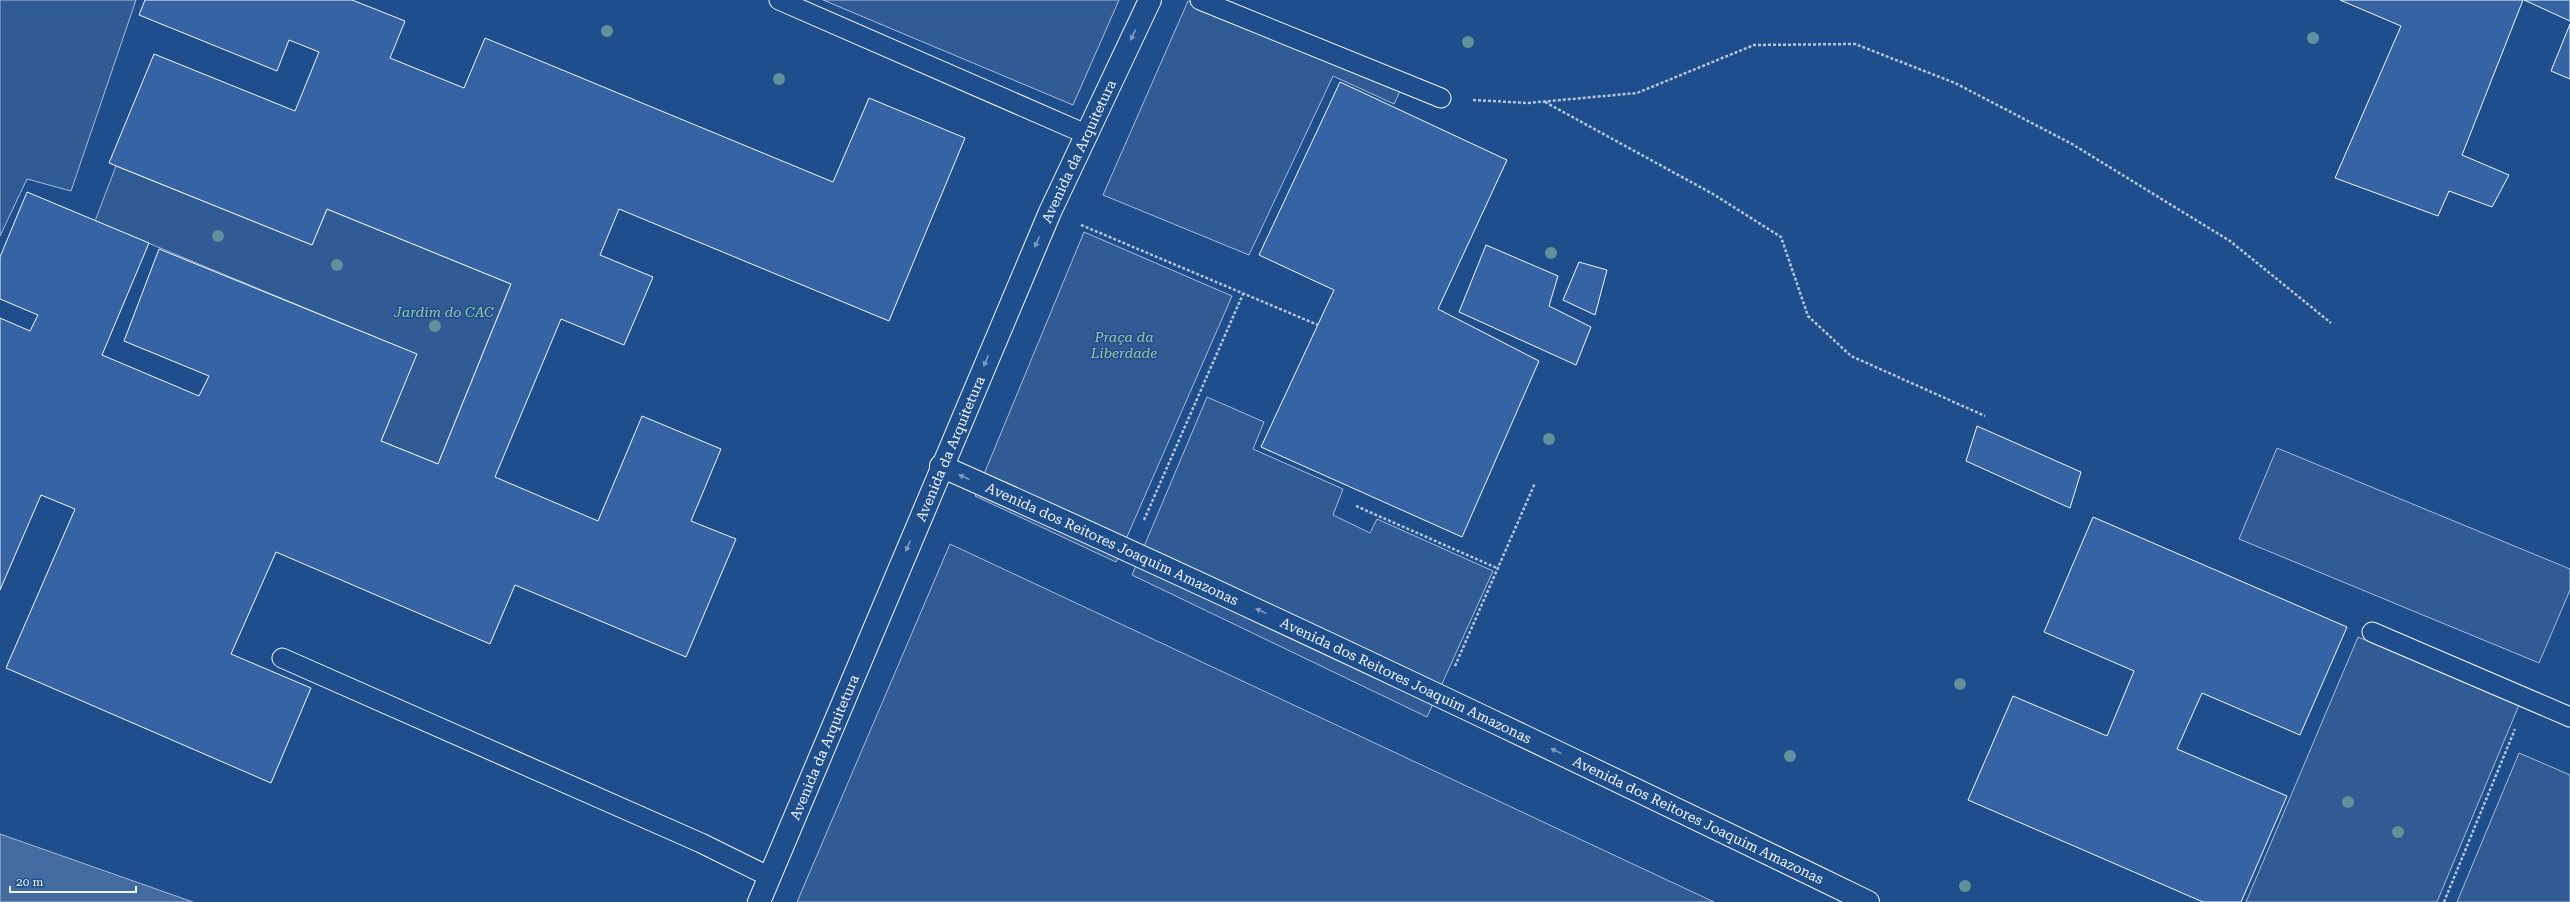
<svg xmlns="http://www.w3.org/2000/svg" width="2570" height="902" font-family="'Roboto Serif',serif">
<rect width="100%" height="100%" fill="#1f4e8c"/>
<path fill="#305b95" stroke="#a8bbd7" d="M 0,0 L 136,0 L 71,191 L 27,179 L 0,236 Z
M 823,0 L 1119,0 L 1073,105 Z
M 1188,1 L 1401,89 L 1394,104 L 1333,76 L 1249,255 L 1103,195 Z
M 116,166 L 312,245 L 327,209 L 511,284 L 438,464 L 381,441 L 416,354 L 95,221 Z
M 1084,232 L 1232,296 L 1116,562 L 975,496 Z
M 1207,397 L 1264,422 L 1253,449 L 1343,489 L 1333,515 L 1370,533 L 1377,519 L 1493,571 L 1427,717 L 1132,575 Z
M 2277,448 L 2570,569 L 2570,590 L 2539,663 L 2239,539 Z
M 950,544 L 1714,902 L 797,902 Z
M 2358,637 L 2519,705 L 2437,902 L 2246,902 Z
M 2519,753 L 2570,775 L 2570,902 L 2457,902 Z"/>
<path fill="#446ba0" stroke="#a8bbd7" d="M 0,834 L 193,902 L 0,902 Z"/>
<path fill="#3563a3" stroke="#f2f6ff" d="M 145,0 L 352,0 L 405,21 L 390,58 L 464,88 L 485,38 L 833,182 L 869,98 L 965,138 L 889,321 L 619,209 L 600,255 L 653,277 L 624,345 L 561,319 L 495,477 L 598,521 L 642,416 L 721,449 L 691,521 L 736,539 L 686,657 L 515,585 L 490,644 L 276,552 L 231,654 L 311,688 L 271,783 L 6,668 L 75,509 L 41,495 L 0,590 L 0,318 L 30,331 L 38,315 L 0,299 L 0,257 L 27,192 L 149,243 L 102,355 L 199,396 L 209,376 L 124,341 L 159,249 L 417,354 L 381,441 L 438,464 L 511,284 L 327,209 L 312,245 L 109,163 L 154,54 L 295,111 L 319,52 L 289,40 L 277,71 L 139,15 Z
M 2340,0 L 2523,0 L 2462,155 L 2509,175 L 2492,207 L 2449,191 L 2438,216 L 2335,178 L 2401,26 Z
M 2524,0 L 2570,0 L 2570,21 Z
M 2570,24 L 2570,79 L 2551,71 Z
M 1340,82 L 1507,160 L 1438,309 L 1539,361 L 1462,537 L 1261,447 L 1334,290 L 1259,255 Z
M 1486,245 L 1558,276 L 1549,306 L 1591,327 L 1576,365 L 1459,312 Z
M 1579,262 L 1607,270 L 1595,315 L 1563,300 Z
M 1977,426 L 2081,472 L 2070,508 L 1966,461 Z
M 2093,517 L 2347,627 L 2300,735 L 2202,693 L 2177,749 L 2287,796 L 2241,902 L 2203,902 L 1968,800 L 2013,696 L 2107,736 L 2134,671 L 2044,632 Z"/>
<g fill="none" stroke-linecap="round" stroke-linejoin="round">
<g stroke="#f2f6ff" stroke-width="21">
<path id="service" d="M 779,0 L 1088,135
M 1200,0 L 1441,98
M 2372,632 L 2570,717
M 282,658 L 701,843 L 770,877"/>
</g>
<g stroke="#f2f6ff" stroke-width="24">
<g id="tertiary">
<path id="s1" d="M 941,466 C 1253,605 1561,753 1868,902"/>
<path id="s2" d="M 759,902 L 1050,212 L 1150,0"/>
</g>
</g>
<path stroke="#b3c4dc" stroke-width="2.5" stroke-dasharray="3 2" stroke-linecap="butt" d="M 1473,100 L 1528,103 L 1637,93 L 1754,45 L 1855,44 L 1955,83 L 2072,144 L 2230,241 L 2331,323
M 1545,102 L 1713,194 L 1781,237 L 1808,316 L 1851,356 L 1985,416
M 1081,225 L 1318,325
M 1356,506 L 1499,569
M 1144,520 L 1243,294
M 1455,666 L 1535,483
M 2444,902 L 2515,729"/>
<use href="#service" stroke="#1f4e8c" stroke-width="19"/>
<use href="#tertiary" stroke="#1f4e8c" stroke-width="22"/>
</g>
<g fill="#61919a">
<circle cx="607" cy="31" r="6"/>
<circle cx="2313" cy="38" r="6"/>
<circle cx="1468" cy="42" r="6"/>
<circle cx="779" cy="79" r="6"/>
<circle cx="218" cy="236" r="6"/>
<circle cx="1551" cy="253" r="6"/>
<circle cx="337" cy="265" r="6"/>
<circle cx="435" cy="326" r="6"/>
<circle cx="1549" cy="439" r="6"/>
<circle cx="1960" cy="684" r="6"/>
<circle cx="1790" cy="756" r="6"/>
<circle cx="2348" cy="802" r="6"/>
<circle cx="2398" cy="832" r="6"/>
<circle cx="1965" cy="886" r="6"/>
</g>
<defs><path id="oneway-solid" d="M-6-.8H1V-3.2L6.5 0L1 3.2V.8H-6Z"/></defs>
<g fill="#7e9ac0">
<use href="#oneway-solid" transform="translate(1133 35) rotate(115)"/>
<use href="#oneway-solid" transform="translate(1037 242) rotate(113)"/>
<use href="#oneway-solid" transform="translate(986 361) rotate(113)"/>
<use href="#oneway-solid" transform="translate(964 477) rotate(-156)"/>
<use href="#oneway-solid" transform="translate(908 546) rotate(113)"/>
<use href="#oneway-solid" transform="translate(1261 611) rotate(-155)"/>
<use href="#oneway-solid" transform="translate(1556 751) rotate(-154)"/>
</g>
<g text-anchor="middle" stroke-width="3" stroke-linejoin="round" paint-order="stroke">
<g font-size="14" fill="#f2f6ff" stroke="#1f4e8c">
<text dy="5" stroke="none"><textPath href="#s2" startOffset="816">Avenida da Arquitetura</textPath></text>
<text dy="5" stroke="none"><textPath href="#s2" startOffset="492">Avenida da Arquitetura</textPath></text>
<text dy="5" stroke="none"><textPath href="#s1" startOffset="188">Avenida dos Reitores Joaquim Amazonas</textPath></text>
<text dy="5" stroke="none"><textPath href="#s1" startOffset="512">Avenida dos Reitores Joaquim Amazonas</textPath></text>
<text dy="5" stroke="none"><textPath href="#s2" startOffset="168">Avenida da Arquitetura</textPath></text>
<text dy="5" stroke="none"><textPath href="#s1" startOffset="836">Avenida dos Reitores Joaquim Amazonas</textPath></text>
</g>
<g font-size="14" font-style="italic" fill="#97c8a6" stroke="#1f4e8c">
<text x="444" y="317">Jardim do CAC</text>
<text x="1124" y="342">Praça da<tspan x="1124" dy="16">Liberdade</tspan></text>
</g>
</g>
<path d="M10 886v6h126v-6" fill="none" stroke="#f2f6ff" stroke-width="2"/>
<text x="16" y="886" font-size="12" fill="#f2f6ff" stroke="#1f4e8c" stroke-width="3" paint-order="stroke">20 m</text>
</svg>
